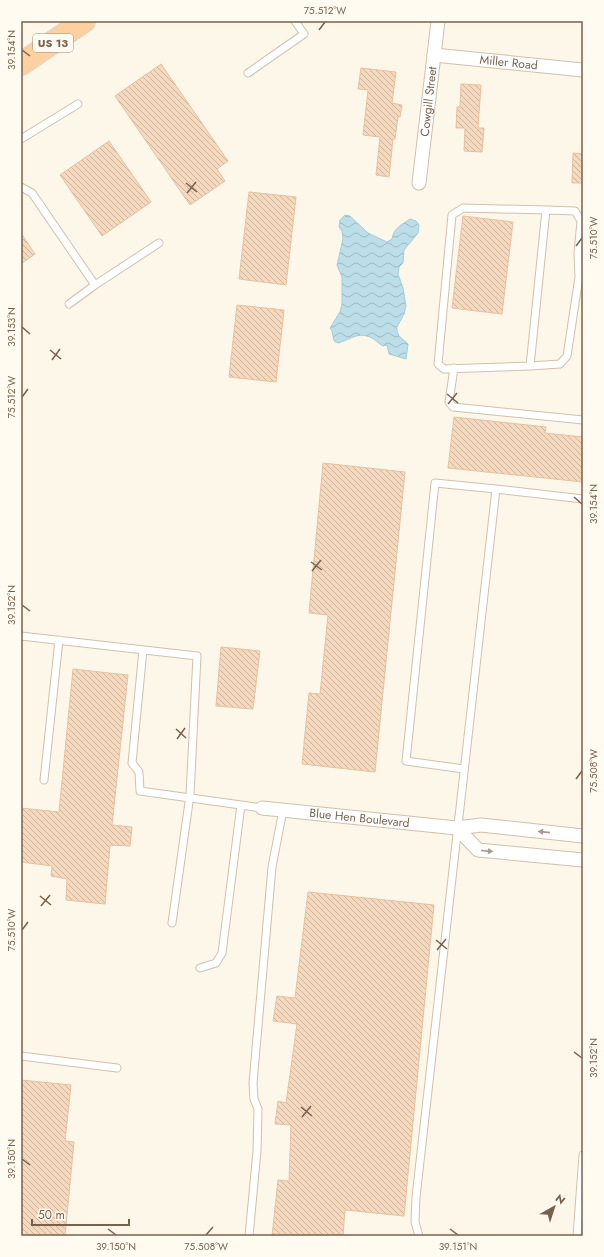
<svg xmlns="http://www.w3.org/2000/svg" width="604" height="1257" font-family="Jost,sans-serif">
<defs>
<pattern id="water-waves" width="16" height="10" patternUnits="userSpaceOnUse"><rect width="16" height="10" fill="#bcdee9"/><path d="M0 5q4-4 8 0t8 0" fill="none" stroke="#9eb7bf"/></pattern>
<pattern id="building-back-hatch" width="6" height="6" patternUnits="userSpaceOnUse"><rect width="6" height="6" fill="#f4d9bf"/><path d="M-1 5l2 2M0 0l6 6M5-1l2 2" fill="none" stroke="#cbb39d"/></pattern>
</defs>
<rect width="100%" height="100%" fill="#fdf7e9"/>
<path fill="url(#water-waves)" stroke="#a1cddb" d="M 345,215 L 350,216 L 368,233 L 387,242 L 392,239 C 394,228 401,225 410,219 L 416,221 L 419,225 L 418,233 L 404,250 L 403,263 L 399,267 L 398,274 L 403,288 L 406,306 L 404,314 L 397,327 L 397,331 L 399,336 L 408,344 L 406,359 L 389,354 L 387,345 L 383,346 C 379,344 376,340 372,338 C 358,331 352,339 338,343 L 334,341 L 332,331 L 330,328 L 340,312 L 342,304 L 342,277 L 337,265 L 343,239 L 342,231 L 339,227 L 340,220 Z"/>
<path fill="url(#building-back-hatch)" stroke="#e8c19f" d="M 161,64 L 228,161 L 217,169 L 225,181 L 190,205 L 115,96 Z
M 361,68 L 396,72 L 392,103 L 402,105 L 400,117 L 398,117 L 395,139 L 393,139 L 389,177 L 376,175 L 380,137 L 363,135 L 368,90 L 358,89 Z
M 461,84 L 481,85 L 478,128 L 484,128 L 482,152 L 464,151 L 465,128 L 456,128 L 457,107 L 460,107 Z
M 109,141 L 151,202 L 102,236 L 60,175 Z
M 573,153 L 583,154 L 583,183 L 572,183 Z
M 249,192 L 296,197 L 286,285 L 239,279 Z
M 463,216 L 513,222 L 502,314 L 452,308 Z
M 21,233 L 35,254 L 21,264 Z
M 237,305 L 284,310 L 276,382 L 229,377 Z
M 454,417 L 546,427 L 545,433 L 583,437 L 583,482 L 448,468 Z
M 323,463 L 405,472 L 375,772 L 302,764 L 309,693 L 320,694 L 328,615 L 309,613 Z
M 221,647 L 260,651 L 253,709 L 216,706 Z
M 73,669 L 128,675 L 112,825 L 132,827 L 130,846 L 110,845 L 105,904 L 66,900 L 67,879 L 51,876 L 52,866 L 21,862 L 21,808 L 59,812 Z
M 308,892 L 434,905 L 404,1216 L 345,1210 L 343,1236 L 272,1236 L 278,1180 L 289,1181 L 291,1125 L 275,1124 L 278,1101 L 286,1103 L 297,1024 L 273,1021 L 277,996 L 295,998 Z
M 21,1080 L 71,1085 L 65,1141 L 74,1142 L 65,1236 L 21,1236 Z"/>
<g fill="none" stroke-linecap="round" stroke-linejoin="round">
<g stroke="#d1c0ad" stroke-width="9">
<path id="service" d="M 248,73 L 304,34 L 295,21
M 21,139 L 78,104
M 21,187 L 32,193 L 95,285 L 69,304
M 546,210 L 575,211 L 581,221 L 578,253 L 579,277 L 567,356 L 560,364 L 530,366 Z
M 95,285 L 159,243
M 530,366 L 444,369 L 438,364 L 452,215 L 463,208 L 546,210
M 454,368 L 449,402 L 453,407 L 583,420
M 21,636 L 197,656 L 190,795 L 172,923
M 143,650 L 132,763 L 139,772 L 140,791 L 241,805
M 464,769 L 406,761 L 435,483 L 496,489
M 44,780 L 59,640
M 200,968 L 216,963 L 222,953 L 241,805 L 262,808
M 21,1056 L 117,1068
M 249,1236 L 257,1151 L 258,1109 L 254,1099 L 253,1083 L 272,867 L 283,810
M 419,1236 L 415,1222 L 416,1197 L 496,489 L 583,499
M 577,1236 L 583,1155"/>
</g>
<g stroke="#d1c0ad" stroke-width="15">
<g id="minor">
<path id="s1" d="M 434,55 L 583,70"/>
<path id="s2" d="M 419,183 L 438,21"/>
<path id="s3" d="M 262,808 L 457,828 L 481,825 L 583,836"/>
<path d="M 457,828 L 478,850 L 583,860"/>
</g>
</g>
<g stroke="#dcd6d0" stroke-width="24">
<path id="trunk" d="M 21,64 L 84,21"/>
</g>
<use href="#service" stroke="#fff" stroke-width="7"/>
<use href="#minor" stroke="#fff" stroke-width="13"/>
<use href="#trunk" stroke="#fcd09f" stroke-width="22"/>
</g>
<defs><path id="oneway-solid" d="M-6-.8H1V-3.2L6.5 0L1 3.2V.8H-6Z"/></defs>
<g fill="#a9988a">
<use href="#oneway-solid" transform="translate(544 832) rotate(-174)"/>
<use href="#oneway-solid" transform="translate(487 851) rotate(5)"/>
</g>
<path fill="none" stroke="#7a604b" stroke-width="1.5" d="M 319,30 L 325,22M 22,50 L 30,56M 186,183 L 197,192M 187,193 L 196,182M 576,246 L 582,238M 22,327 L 30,334M 50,350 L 61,359M 52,360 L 60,349M 447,394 L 458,403M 22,397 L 28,389M 448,404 L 457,393M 574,497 L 582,504M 311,562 L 322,570M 312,571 L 321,560M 22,605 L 30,611M 176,729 L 186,738M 177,739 L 185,728M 576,779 L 582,771M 40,896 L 51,905M 41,906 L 50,895M 22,930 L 28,922M 436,940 L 447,949M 437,950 L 446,939M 574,1052 L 582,1058M 301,1107 L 312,1116M 302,1117 L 311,1106M 22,1159 L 30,1165M 108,1229 L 116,1235M 450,1229 L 458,1235M 206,1235 L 213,1227"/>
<g text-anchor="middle" stroke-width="4" stroke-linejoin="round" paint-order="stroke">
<rect fill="#fffbf0" stroke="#a28e7c" stroke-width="1" x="33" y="34" width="40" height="18" rx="3"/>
<g font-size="11" font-weight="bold" fill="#7a604b">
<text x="53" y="47">US 13</text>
</g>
<g font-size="12" fill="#7a604b" stroke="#fffbf0">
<text dy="4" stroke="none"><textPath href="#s1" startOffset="75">Miller Road</textPath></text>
<text dy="4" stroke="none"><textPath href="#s2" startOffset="82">Cowgill Street</textPath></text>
<text dy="4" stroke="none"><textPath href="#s3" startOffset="98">Blue Hen Boulevard</textPath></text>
</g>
</g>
<rect width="604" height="1257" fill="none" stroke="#fffbf0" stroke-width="44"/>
<g transform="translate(554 1207) rotate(39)" stroke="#fffbf0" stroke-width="3" paint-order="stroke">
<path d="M0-3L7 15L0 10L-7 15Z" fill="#7a604b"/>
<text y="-6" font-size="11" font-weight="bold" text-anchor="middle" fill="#7a604b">N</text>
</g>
<path d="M32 1219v6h97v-6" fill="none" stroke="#7a604b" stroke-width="2"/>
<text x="38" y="1219" font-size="12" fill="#7a604b" stroke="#fffbf0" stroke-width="3" paint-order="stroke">50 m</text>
<rect x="22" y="22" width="560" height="1213" fill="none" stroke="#7a604b" stroke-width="1.5"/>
<g font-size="10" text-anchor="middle" fill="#7a604b">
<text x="325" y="14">75.512°W</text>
<text transform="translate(11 50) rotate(-90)" y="4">39.154°N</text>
<text transform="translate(593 238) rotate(-90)" y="4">75.510°W</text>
<text transform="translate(11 327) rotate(-90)" y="4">39.153°N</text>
<text transform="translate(11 397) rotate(-90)" y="4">75.512°W</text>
<text transform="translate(593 504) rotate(-90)" y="4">39.154°N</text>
<text transform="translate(11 605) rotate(-90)" y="4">39.152°N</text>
<text transform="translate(593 771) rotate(-90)" y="4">75.508°W</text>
<text transform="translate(11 930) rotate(-90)" y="4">75.510°W</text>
<text transform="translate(593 1058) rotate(-90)" y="4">39.152°N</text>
<text transform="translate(11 1159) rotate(-90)" y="4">39.150°N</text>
<text x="116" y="1250">39.150°N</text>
<text x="206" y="1250">75.508°W</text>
<text x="458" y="1250">39.151°N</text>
</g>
</svg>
